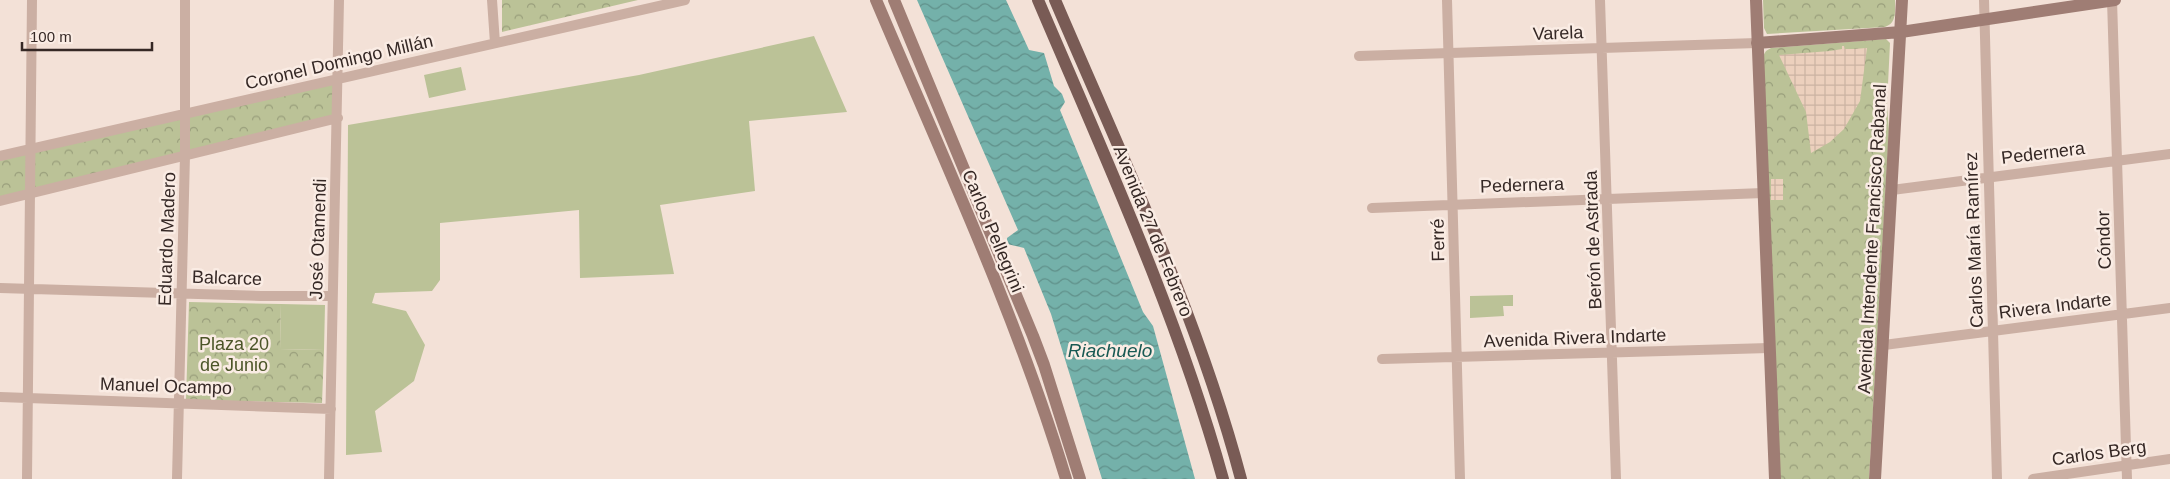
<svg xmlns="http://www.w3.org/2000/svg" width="2170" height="479" font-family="Helvetica,sans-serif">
<defs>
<pattern id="forest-crowns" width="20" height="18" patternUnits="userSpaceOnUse" patternTransform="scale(1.25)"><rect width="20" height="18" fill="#bbc297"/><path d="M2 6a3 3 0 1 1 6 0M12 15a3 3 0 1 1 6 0" fill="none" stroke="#999e7b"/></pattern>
<pattern id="plaza-grid" width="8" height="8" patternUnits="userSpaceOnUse" patternTransform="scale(1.25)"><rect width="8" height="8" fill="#ecd0bd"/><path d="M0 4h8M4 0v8" fill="none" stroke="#cbb3a2"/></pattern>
<pattern id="water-waves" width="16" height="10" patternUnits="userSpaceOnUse" patternTransform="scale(1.25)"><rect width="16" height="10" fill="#74b1aa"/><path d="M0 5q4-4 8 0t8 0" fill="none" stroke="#60908a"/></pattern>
</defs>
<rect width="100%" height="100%" fill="#f3e1d7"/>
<path fill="#bbc297" d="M 814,36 L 847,112 L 749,121 L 755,191 L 660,205 L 674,274 L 580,278 L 579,210 L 440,223 L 440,280 L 432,291 L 375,293 L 372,303 L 406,311 L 425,345 L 414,381 L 375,411 L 382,452 L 346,455 L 348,125 L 639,75 Z
M 461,67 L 466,90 L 429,98 L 424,75 Z
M 1513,295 L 1513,306 L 1503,306 L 1504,316 L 1470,318 L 1470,296 Z
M 281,304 L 325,305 L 324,350 L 280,349 Z"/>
<path fill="url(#forest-crowns)" d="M 502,0 L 638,0 L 502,32 Z
M 1763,0 L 1895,0 C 1895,11 1897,23 1885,27 L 1767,34 L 1764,28 Z
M 1886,39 L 1890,43 L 1887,105 L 1889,131 L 1869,479 L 1780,479 L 1763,56 L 1766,51 L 1771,48 Z
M 337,79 L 338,118 L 0,201 L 0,156 Z
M 189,302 L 281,304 L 280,349 L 324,350 L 322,403 L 186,400 Z"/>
<path fill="url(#plaza-grid)" d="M 1842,46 L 1844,46 L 1845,49 L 1853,49 L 1867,48 L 1860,101 L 1844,129 L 1830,142 L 1811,153 L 1806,112 L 1779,55 L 1830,51 L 1842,49 Z
M 1771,179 L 1783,179 L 1783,200 L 1771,200 Z"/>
<path fill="url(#water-waves)" d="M 917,0 L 1006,0 L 1029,50 L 1044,53 L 1054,86 L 1062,94 L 1065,102 L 1060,110 L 1143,312 L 1153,326 L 1195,479 L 1102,479 L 1051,314 L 1024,248 L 1007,244 L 1007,238 L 1018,230 Z"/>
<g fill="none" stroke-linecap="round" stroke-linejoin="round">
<path stroke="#cbafa3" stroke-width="10" d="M 492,0 L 495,43
M 1447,0 L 1460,479
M 1600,0 L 1616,479
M 1984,0 L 1997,479
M 2112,0 L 2127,479
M 1359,56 L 1757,43
M 0,156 L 685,0
M 1892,190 L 2170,154
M 0,201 L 338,118
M 1372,208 L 1763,193
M 0,288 L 261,296 L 332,296
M 1884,345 L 2170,308
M 1382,359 L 1769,348
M 0,397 L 331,409
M 27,479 L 32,0
M 177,479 L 185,155 L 185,0
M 329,479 L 339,0
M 2033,479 L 2170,459"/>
<path stroke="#9f7d74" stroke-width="12" d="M 876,0 C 943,158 1016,314 1066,479
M 894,0 L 1033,336 L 1044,365 L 1080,479
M 1756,0 L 1775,479
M 1757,43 L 1901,32 L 2115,0
M 1875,479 L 1902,0"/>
<path stroke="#795b55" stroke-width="12" d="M 1038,0 C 1105,157 1177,314 1223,479
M 1055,0 C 1122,157 1197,313 1241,479"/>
</g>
<g text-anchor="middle" stroke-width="5" stroke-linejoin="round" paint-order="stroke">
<g font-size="18" fill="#352825" stroke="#faece4">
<text transform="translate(1558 33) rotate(-2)" y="6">Varela</text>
<text transform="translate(339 62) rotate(-13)" y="6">Coronel Domingo Millán</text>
<text transform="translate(2043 153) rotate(-7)" y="6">Pedernera</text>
<text transform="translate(1522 185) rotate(-2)" y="6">Pedernera</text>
<text transform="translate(993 231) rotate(67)" y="6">Carlos Pellegrini</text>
<text transform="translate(1153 231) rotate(68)" y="6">Avenida 27 de Febrero</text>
<text transform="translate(167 239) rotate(-88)" y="6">Eduardo Madero</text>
<text transform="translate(318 239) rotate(-88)" y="6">José Otamendi</text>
<text transform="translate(1872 239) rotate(-87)" y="6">Avenida Intendente Francisco Rabanal</text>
<text transform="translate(1438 240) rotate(-91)" y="6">Ferré</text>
<text transform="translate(1593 240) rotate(-92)" y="6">Berón de Astrada</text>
<text transform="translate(1974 240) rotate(-92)" y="6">Carlos María Ramírez</text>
<text transform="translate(2104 240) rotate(-92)" y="6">Cóndor</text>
<text transform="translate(227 278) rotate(2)" y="6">Balcarce</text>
<text transform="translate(2055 306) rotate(-7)" y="6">Rivera Indarte</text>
<text transform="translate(1575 338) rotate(-2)" y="6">Avenida Rivera Indarte</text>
<text transform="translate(166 386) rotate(2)" y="6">Manuel Ocampo</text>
<text transform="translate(2099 453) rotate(-8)" y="6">Carlos Berg</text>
</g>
<g font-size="18" fill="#4c5528" stroke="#faece4">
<text x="234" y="350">Plaza 20<tspan x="234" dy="21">de Junio</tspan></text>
</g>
<g font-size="19" font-style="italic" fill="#185953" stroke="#faece4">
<text x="1110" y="357">Riachuelo</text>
</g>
</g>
<path d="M22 42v8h130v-8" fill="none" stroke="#352825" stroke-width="2.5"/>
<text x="30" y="42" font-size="15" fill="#352825" stroke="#faece4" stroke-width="4" paint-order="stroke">100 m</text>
</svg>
